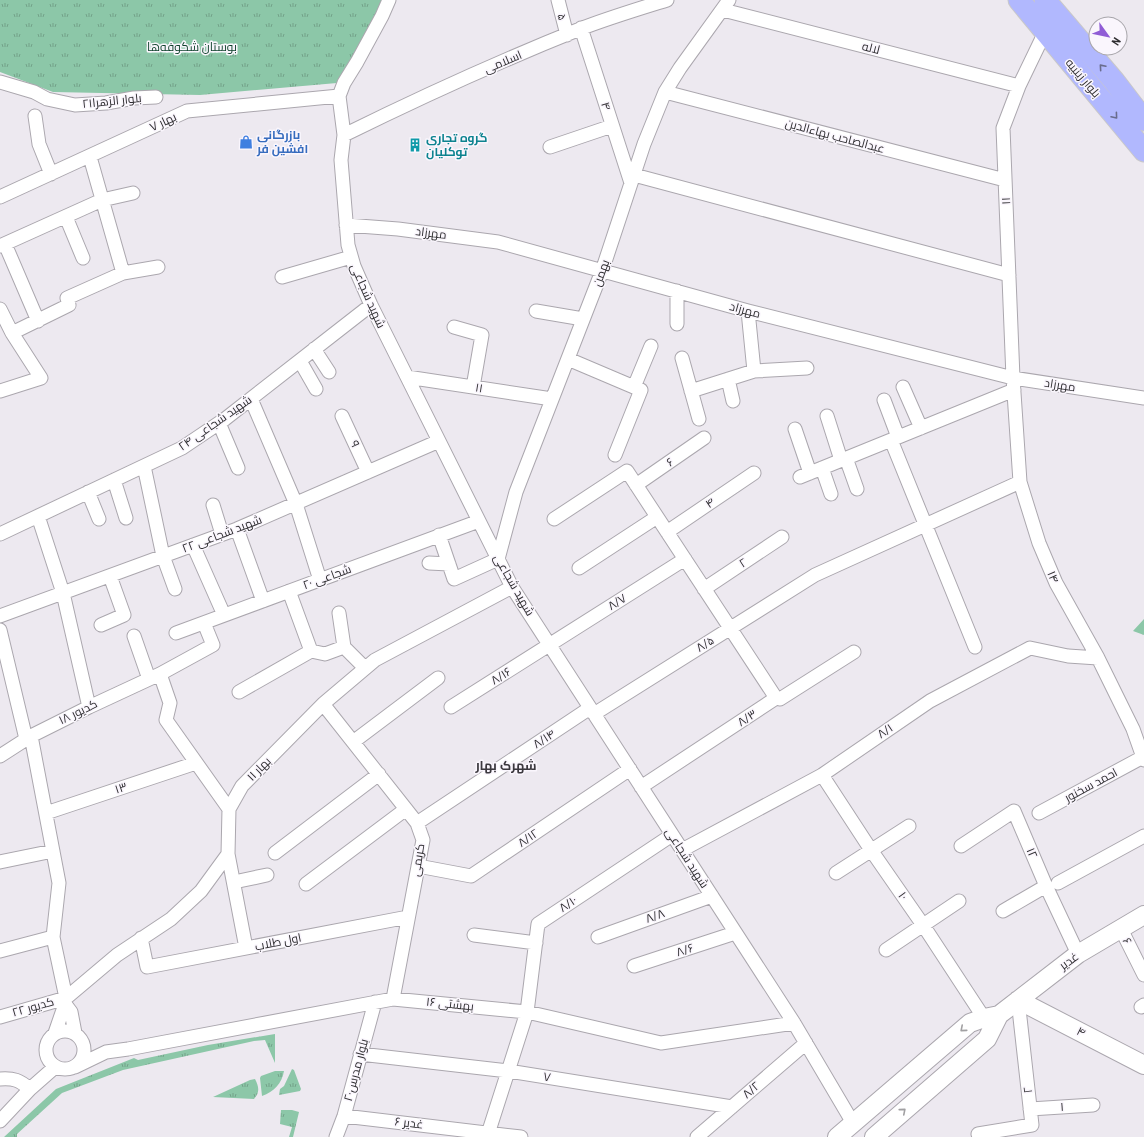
<svg xmlns="http://www.w3.org/2000/svg" width="1144" height="1137" font-family="'Roboto Condensed',Cairo,sans-serif">
<defs>
<pattern id="grass-tufts" width="24" height="20" patternUnits="userSpaceOnUse"><rect width="24" height="20" fill="#8cc7a8"/><path d="M3 7l-1-3M5 7V3M7 7l1-3M15 17l-1-3M17 17v-4M19 17l1-3" fill="none" stroke="#73a289"/></pattern>
</defs>
<rect width="100%" height="100%" fill="#ede9f0"/>
<path fill="url(#grass-tufts)" d="M 0,0 L 383,0 L 379,11 L 337,83 L 200,95 L 53,92 L 0,72 Z
M 1144,619 L 1144,635 L 1133,631 Z
M 275,1034 L 275,1063 L 265,1040 L 254,1041 L 123,1070 L 62,1093 L 17,1134 L 17,1137 L 4,1137 L 56,1089 L 134,1058 L 138,1060 L 208,1045 Z
M 292,1069 L 294,1070 L 301,1089 L 300,1091 L 279,1095 L 280,1089 L 284,1086 Z
M 275,1071 L 284,1071 C 282,1083 274,1092 262,1096 L 260,1078 L 261,1076 Z
M 255,1079 C 259,1087 260,1092 254,1099 L 213,1097 L 250,1080 Z
M 281,1110 L 292,1110 L 299,1112 L 293,1137 L 289,1137 L 292,1127 L 280,1124 Z"/>
<g fill="none" stroke-linecap="round" stroke-linejoin="round">
<g stroke="#aba7ae" stroke-width="15">
<path id="street" d="M 389,0 L 382,16 L 357,62 L 344,83 L 339,96 L 344,135 L 341,160 L 348,245 L 354,266 L 371,305 L 512,587 L 794,1023 L 853,1123
M 558,0 L 567,35
M 723,10 L 1019,86
M 581,28 L 631,183
M 1045,32 L 1019,86 L 1003,128 L 1013,378 L 1020,482 L 1039,543 L 1056,583 L 1098,658 L 1133,729 L 1144,760
M 0,82 L 34,92 L 47,99 L 75,105 L 106,103 L 134,98 L 156,97
M 665,92 L 1005,180
M 35,116 L 39,144 L 51,174
M 344,135 C 421,97 500,61 580,29 C 608,18 638,9 667,0
M 550,147 L 612,126
M 90,157 L 123,273 L 158,267
M 634,175 L 1009,275
M 0,197 L 187,111 L 339,96
M 66,217 L 83,258
M 346,225 L 398,229 L 498,242 L 748,311 L 1013,378 L 1144,398
M 5,244 L 38,321
M 0,246 L 102,200 L 133,193
M 282,277 L 351,257
M 0,309 L 12,333 L 41,378 L 0,391
M 536,311 L 583,319
M 748,311 L 754,371
M 677,324 L 677,291
M 454,327 L 482,335 L 473,387
M 12,333 L 69,305 L 67,298 L 123,273
M 314,349 L 329,372
M 682,358 L 699,419
M 568,359 L 641,390 L 615,455
M 300,361 L 316,389
M 407,377 L 552,399
M 728,379 L 733,401
M 634,387 L 651,346
M 903,387 L 921,428
M 691,391 L 754,371 L 807,368
M 251,399 L 296,504 L 320,580
M 884,400 L 898,437
M 342,416 L 368,472
M 827,416 L 841,460
M 219,423 L 238,468
M 795,429 L 810,473
M 891,440 L 975,647
M 846,458 L 857,489
M 144,466 L 163,556 L 175,589
M 822,468 L 831,494
M 800,477 L 1014,390
M 114,480 L 126,518
M 636,485 L 704,438
M 88,492 L 99,519
M 213,505 L 222,534
M 38,516 L 63,593 L 89,707
M 554,519 L 627,471 L 776,698
M 237,529 L 263,601
M 667,532 L 754,473
M 0,534 L 182,448 L 225,419 L 371,305
M 439,535 L 454,579 L 498,559
M 193,545 L 224,615
M 498,559 L 516,492 L 602,271 L 644,144 L 665,92 L 680,68 L 729,0
M 429,563 L 449,564
M 579,568 L 657,517
M 704,589 L 782,537
M 289,591 L 311,651 L 325,654 L 344,647 L 365,668
M 339,613 L 344,647
M 0,616 L 237,529 L 439,441
M 101,625 L 124,615 L 110,576
M 0,630 L 26,739
M 176,633 L 479,521
M 134,636 L 149,679
M 160,674 L 170,703 L 166,720 L 229,809
M 239,692 L 311,651
M 323,704 L 417,823 L 423,840 L 393,999
M 451,707 L 685,559
M 594,714 L 815,575 L 1020,482
M 31,736 L 59,883 L 53,937 L 66,998 L 65,1004 L 55,1033
M 353,742 L 438,678
M 0,756 L 31,736 L 89,707 L 160,674 L 213,645 L 204,623
M 822,775 L 871,850 L 923,925 L 984,1018
M 641,787 L 776,698 L 780,699 L 854,652
M 46,813 L 196,763
M 1039,813 L 1143,757
M 417,823 L 590,708
M 961,846 L 1014,811 L 1046,886 L 1078,954
M 682,850 L 822,775 L 930,701 L 1030,648 L 1068,656 L 1098,658
M 275,853 L 379,774
M 228,854 L 246,948
M 0,862 L 53,851
M 418,866 L 471,876 L 630,769
M 836,873 L 909,826
M 234,882 L 267,875
M 1058,883 L 1144,836
M 306,884 L 406,809
M 1003,911 L 1046,886
M 1121,929 L 1144,975
M 474,935 L 536,943
M 598,937 L 712,896
M 141,938 L 147,967 L 408,917
M 886,950 L 959,901
M 0,951 L 53,937
M 634,966 L 735,933
M 65,1004 L 71,1012 L 75,1033
M 1141,1007 L 1144,1005
M 0,1017 L 66,998 L 117,955 L 171,919 L 201,891 L 228,854 L 229,809 L 242,786 L 323,704 L 375,660 L 512,587
M46 1050a19 19 0 1 1 38 0a19 19 0 1 1-38 0Z
M 360,1054 L 508,1071 L 732,1107
M 75,1067 L 106,1052 L 128,1049 L 393,999 L 527,1012 L 661,1043 L 794,1023
M 0,1079 C 14,1078 19,1080 30,1089
M 1030,1109 L 1093,1105
M 344,1116 L 521,1137
M 0,1121 L 30,1089 L 55,1067
M 978,1134 L 1032,1125 L 1018,1000
M 336,1137 L 344,1116 L 375,1002
M 487,1137 L 527,1012 L 538,924 L 672,835
M 697,1137 L 806,1043"/>
</g>
<g stroke="#aba7ae" stroke-width="20">
<path id="secondary" d="M 1018,1000 L 1144,1065
M 837,1137 L 970,1023 L 984,1018 L 999,1015
M 874,1137 L 987,1039 L 999,1015 L 1078,954 L 1144,915"/>
</g>
<g stroke="#c9c8c9" stroke-width="23">
<path id="primary" d="M 1019,0 L 1144,151
M 1045,0 L 1114,81 L 1144,120"/>
</g>
<use href="#street" stroke="#fff" stroke-width="13"/>
<use href="#secondary" stroke="#fff" stroke-width="18"/>
<use href="#primary" stroke="#b1b8fe" stroke-width="21"/>
</g>
<defs><path id="oneway-chevron" d="M-2-3.5L2.5 0L-2 3.5" fill="none" stroke-width="1.6" stroke-linecap="round" stroke-linejoin="round"/></defs>
<g stroke="#696c8d">
<use href="#oneway-chevron" transform="translate(1102 67) rotate(-131)"/>
<use href="#oneway-chevron" transform="translate(1115 116) rotate(50)"/>
</g>
<g stroke="#a1a0a2">
<use href="#oneway-chevron" transform="translate(963 1029) rotate(139)"/>
<use href="#oneway-chevron" transform="translate(903 1111) rotate(-41)"/>
</g>
<defs>
<g id="shop-bare" transform="scale(1.08)"><path d="M-5-2.5h2.3a2.7 3.5 0 0 1 5.4 0H5L5.5 6h-11ZM-1.5-2.5h3a1.5 2.3 0 0 0-3 0Z" fill="#3f7fe0" stroke="#faf6fd" stroke-width="2.5" paint-order="stroke"/></g>
<g id="building-bare" transform="scale(1.08)"><path d="M-4-6H4V6H1V3H-1V6H-4ZM-2.5-4.3h1.7v1.8h-1.7ZM.8-4.3h1.7v1.8H.8ZM-2.5-1h1.7V.8h-1.7ZM.8-1h1.7V.8H.8Z" fill="#0f9aa8" stroke="#faf6fd" stroke-width="2.5" paint-order="stroke"/></g>
</defs>
<g fill-rule="evenodd">
<use href="#shop-bare" x="246" y="142"/>
<use href="#building-bare" x="415" y="145"/>
</g>
<g text-anchor="middle" stroke-width="3" stroke-linejoin="round" paint-order="stroke">
<g font-size="12" fill="#2e2d30" stroke="#faf6fd">
<text transform="translate(562 17) rotate(76)" y="4">۵</text>
<text transform="translate(871 48) rotate(14)" y="4">لاله</text>
<text transform="translate(503 62) rotate(-23)" y="4">اسلامی</text>
<text transform="translate(1083 78) rotate(50)" y="4">بلوار زینبیه</text>
<text transform="translate(112 101) rotate(-6)" y="4">بلوار الزهرا۲۱</text>
<text transform="translate(606 106) rotate(72)" y="4">۴</text>
<text transform="translate(163 122) rotate(-25)" y="4">بهار ۷</text>
<text transform="translate(835 136) rotate(15)" y="4">عبدالصاحب بهاءالدین</text>
<text transform="translate(1006 201) rotate(-92)" y="4">۱۱</text>
<text transform="translate(431 233) rotate(7)" y="4">مهرزاد</text>
<text transform="translate(601 273) rotate(-70)" y="4">بهمن</text>
<text transform="translate(368 296) rotate(66)" y="4">شهید شجاعی</text>
<text transform="translate(745 310) rotate(15)" y="4">مهرزاد</text>
<text transform="translate(1060 385) rotate(9)" y="4">مهرزاد</text>
<text transform="translate(479 388) rotate(9)" y="4">۱۱</text>
<text transform="translate(215 423) rotate(-35)" y="4">شهید شجاعی ۲۴</text>
<text transform="translate(355 444) rotate(65)" y="4">۹</text>
<text transform="translate(670 462) rotate(-35)" y="4">۶</text>
<text transform="translate(710 503) rotate(-34)" y="4">۴</text>
<text transform="translate(222 534) rotate(-21)" y="4">شهید شجاعی ۲۲</text>
<text transform="translate(743 563) rotate(-33)" y="4">۲</text>
<text transform="translate(327 577) rotate(-20)" y="4">شجاعی ۲۰</text>
<text transform="translate(1053 577) rotate(66)" y="4">۱۴</text>
<text transform="translate(514 585) rotate(60)" y="4">شهید شجاعی</text>
<text transform="translate(617 602) rotate(-32)" y="4">۸/۷</text>
<text transform="translate(705 644) rotate(-32)" y="4">۸/۵</text>
<text transform="translate(501 676) rotate(-32)" y="4">۸/۱۶</text>
<text transform="translate(78 712) rotate(-26)" y="4">کدیور ۱۸</text>
<text transform="translate(747 718) rotate(-33)" y="4">۸/۳</text>
<text transform="translate(885 731) rotate(-34)" y="4">۸/۱</text>
<text transform="translate(544 739) rotate(-33)" y="4">۸/۱۴</text>
<text transform="translate(259 769) rotate(-45)" y="4">بهار ۱۱</text>
<text transform="translate(1091 785) rotate(-28)" y="4">احمد سخنور</text>
<text transform="translate(121 788) rotate(-18)" y="4">۱۳</text>
<text transform="translate(528 838) rotate(-34)" y="4">۸/۱۲</text>
<text transform="translate(1032 853) rotate(67)" y="4">۱۲</text>
<text transform="translate(687 858) rotate(57)" y="4">شهید شجاعی</text>
<text transform="translate(418 860) rotate(-81)" y="4">کریمی</text>
<text transform="translate(903 896) rotate(55)" y="4">۱۰</text>
<text transform="translate(568 904) rotate(-34)" y="4">۸/۱۰</text>
<text transform="translate(655 916) rotate(-20)" y="4">۸/۸</text>
<text transform="translate(1127 941) rotate(64)" y="4">۶</text>
<text transform="translate(278 942) rotate(-11)" y="4">اول طلاب</text>
<text transform="translate(685 950) rotate(-18)" y="4">۸/۶</text>
<text transform="translate(1069 961) rotate(-36)" y="4">غدیر</text>
<text transform="translate(450 1004) rotate(6)" y="4">۱۶ بهشتی</text>
<text transform="translate(33 1007) rotate(-16)" y="4">کدیور ۲۲</text>
<text transform="translate(1081 1032) rotate(27)" y="4">۴</text>
<text transform="translate(356 1070) rotate(-75)" y="4">بلوار مدرس۲۰</text>
<text transform="translate(547 1077) rotate(9)" y="4">۷</text>
<text transform="translate(751 1090) rotate(-41)" y="4">۸/۲</text>
<text transform="translate(1028 1090) rotate(-97)" y="4">۲</text>
<text transform="translate(1062 1107) rotate(-4)" y="4">۱</text>
<text transform="translate(409 1123) rotate(7)" y="4">غدیر ۶</text>
</g>
<g font-size="12" fill="#0f422c" stroke="#faf6fd">
<text x="192" y="51">بوستان شکوفه‌ها</text>
</g>
<g font-size="12" font-weight="bold" fill="#366cbe" stroke="#faf6fd" text-anchor="start">
<text x="257" y="139">بازرگانی<tspan x="257" dy="14">افشین فر</tspan></text>
</g>
<g font-size="12" font-weight="bold" fill="#0d838f" stroke="#faf6fd" text-anchor="start">
<text x="426" y="142">گروه تجاری<tspan x="426" dy="14">توکلیان</tspan></text>
</g>
<g font-size="13" font-weight="bold" fill="#3c393f" stroke="#faf6fd">
<text x="506" y="770">شهرک بهار</text>
</g>
</g>
<g transform="translate(1108 36) rotate(123)"><circle r="19" fill="#faf6fd" stroke="#a8a6ab"/>
<path d="M0-3L7 15L0 10L-7 15Z" fill="#905dd6"/>
<text y="-6" font-size="11" font-weight="bold" text-anchor="middle" fill="#2e2d30">N</text>
</g>
</svg>
